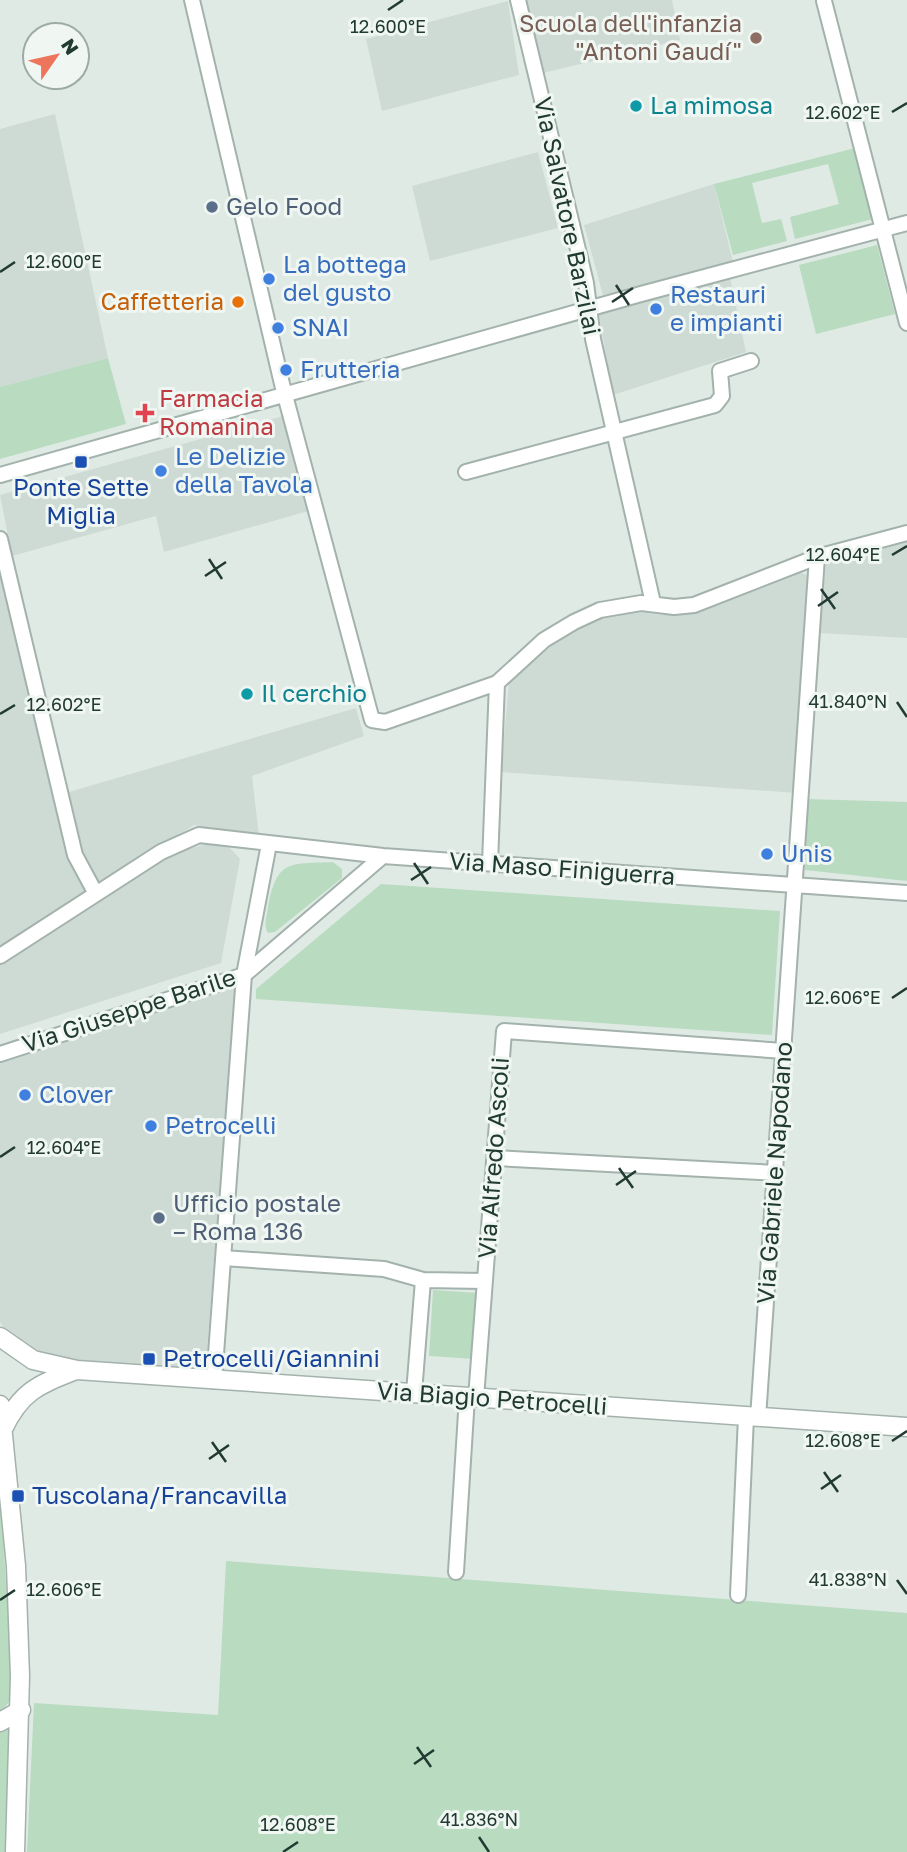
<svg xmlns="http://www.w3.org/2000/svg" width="907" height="1852" font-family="'Golos Text',sans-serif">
<rect width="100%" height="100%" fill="#e0eae5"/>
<path fill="#cedad4" d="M 526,0 L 672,0 L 680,40 L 543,73 Z
M 508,1 L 519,75 L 382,111 L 366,39 Z
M 55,114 L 108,358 L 0,387 L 0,129 Z
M 538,152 L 558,228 L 430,261 L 412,186 Z
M 714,184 L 733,262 L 603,295 L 584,225 Z
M 730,278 L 746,352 L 613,395 L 599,315 Z
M 283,416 L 308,511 L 164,552 L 156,516 L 12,556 L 0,495 Z
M 907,542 L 907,638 L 819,633 L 826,562 Z
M 799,572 L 811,577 L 797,793 L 501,772 L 509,682 L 568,632 L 599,617 L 629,611 L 661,615 L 716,606 Z
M 0,574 L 72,864 L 86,892 L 0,949 Z
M 356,708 L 364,736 L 252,776 L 259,836 L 194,825 L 99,886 L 85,861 L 69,792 Z
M 210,843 L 229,847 L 240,859 L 221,963 L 0,1034 L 0,964 L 133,878 L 179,852 Z
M 227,986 L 236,988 L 205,1374 L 67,1361 L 24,1346 L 7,1333 L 0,1322 L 0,1062 Z"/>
<path fill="#b9dbc0" d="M 859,147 L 877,218 L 795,239 L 790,217 L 839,204 L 828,164 L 752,183 L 762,223 L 781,219 L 787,241 L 733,255 L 714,184 Z
M 877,245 L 895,314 L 816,334 L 799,265 Z
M 108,358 L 126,424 L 0,459 L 0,387 Z
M 807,799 L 907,802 L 907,881 L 805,870 Z
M 333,862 L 342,869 L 342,878 L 275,932 L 268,933 C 263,925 267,916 268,907 C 277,859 289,864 333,862 Z
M 381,884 L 780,911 L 772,1035 L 256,999 L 256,989 Z
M 433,1290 L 479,1293 L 474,1359 L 429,1356 Z
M 0,1485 L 12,1684 L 11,1699 L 0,1714 Z
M 226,1561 L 907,1613 L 907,1852 L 27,1852 L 34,1703 L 218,1715 Z
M 11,1727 L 6,1852 L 0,1852 L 0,1732 Z"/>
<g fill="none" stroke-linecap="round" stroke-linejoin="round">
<g stroke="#a3b2ac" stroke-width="18">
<path id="minor" d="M 192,0 L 282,384 L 372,720 L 385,722 L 497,683 L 544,640 L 574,622 L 600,610 L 641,603 L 674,607 L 694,605 L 817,557 L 907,533
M 518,0 L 586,283 L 593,339 L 653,603
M 824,1 L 907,323
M 466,472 L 715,405 L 722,396 L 720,371 L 751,361
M 0,475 L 641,294 L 907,223
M 0,539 L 75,855 L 96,894
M 490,863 L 497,683
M 0,956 L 161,852 L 199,835 L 383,856 L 907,893
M 0,1054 L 244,975 L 383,856
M 495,1158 L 776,1173
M 223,1258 L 384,1269 L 423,1280
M 214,1381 L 244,975 L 269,844
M 414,1393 L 423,1280 L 485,1281
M 476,1398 L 504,1031 L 784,1051
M 758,1418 L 817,557
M 456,1572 L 467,1397
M 738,1595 L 746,1417"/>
</g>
<g stroke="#a3b2ac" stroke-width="21">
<path id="tertiary" d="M 0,1337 L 33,1360 L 77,1370 L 907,1427
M 0,1405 L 16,1566 L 20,1676 L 15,1852
M 3,1429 C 21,1391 38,1385 76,1370
M 0,1722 L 21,1710"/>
</g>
<use href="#minor" stroke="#fff" stroke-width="14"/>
<use href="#tertiary" stroke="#fff" stroke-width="18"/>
</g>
<path fill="none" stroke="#213a32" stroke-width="2.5" d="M 388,10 L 403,0M 892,112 L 907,103M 0,272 L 15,262M 616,285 L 629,305M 612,302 L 633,288M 892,555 L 907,546M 209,559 L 222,579M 205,576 L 226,562M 821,589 L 835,609M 818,606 L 838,592M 897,702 L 907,717M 0,714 L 15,705M 414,863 L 428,884M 411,880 L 431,867M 892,998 L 907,988M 0,1157 L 15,1147M 619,1168 L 633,1188M 616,1185 L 636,1171M 892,1441 L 907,1431M 212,1442 L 226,1462M 209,1459 L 229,1445M 824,1472 L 838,1492M 821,1489 L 841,1475M 897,1580 L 907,1594M 0,1600 L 15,1590M 417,1747 L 431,1767M 414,1764 L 434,1750M 479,1837 L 489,1852M 283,1852 L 298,1842"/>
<circle fill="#8d6e63" stroke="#f0f7f3" stroke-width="2.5" cx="756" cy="38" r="7"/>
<g fill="#0f9aa8" stroke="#f0f7f3" stroke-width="2.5">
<circle cx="636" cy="106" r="7"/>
<circle cx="247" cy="694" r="7"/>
</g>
<g fill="#5c6f8a" stroke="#f0f7f3" stroke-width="2.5">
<circle cx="212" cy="207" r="7"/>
<circle cx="159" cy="1218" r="7"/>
</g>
<g fill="#3f7fe0" stroke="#f0f7f3" stroke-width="2.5">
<circle cx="269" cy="279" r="7"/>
<circle cx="656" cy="309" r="7"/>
<circle cx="278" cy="328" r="7"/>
<circle cx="286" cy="370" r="7"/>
<circle cx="161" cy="471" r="7"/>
<circle cx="767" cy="854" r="7"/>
<circle cx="25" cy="1095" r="7"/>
<circle cx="151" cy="1126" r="7"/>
</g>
<circle fill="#e8710a" stroke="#f0f7f3" stroke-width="2.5" cx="238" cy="302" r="7"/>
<path fill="#e0444e" stroke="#f0f7f3" stroke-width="2.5" d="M141.5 402.5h7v7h7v7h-7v7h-7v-7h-7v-7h7z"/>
<g fill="#1a4fb4" stroke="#f0f7f3" stroke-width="2.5">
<rect x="74" y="455" width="14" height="14" rx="3.5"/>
<rect x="142" y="1352" width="14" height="14" rx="3.5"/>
<rect x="11" y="1489" width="14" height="14" rx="3.5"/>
</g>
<g text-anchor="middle" stroke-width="6" stroke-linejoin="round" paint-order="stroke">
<g font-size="24" fill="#785e54" stroke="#f0f7f3" text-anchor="end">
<text x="742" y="32">Scuola dell'infanzia<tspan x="742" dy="28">"Antoni Gaudí"</tspan></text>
</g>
<g font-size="24" fill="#0d838f" stroke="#f0f7f3" text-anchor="start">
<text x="650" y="114">La mimosa</text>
<text x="261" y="702">Il cerchio</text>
</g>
<g font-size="24" fill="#4e5e75" stroke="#f0f7f3" text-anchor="start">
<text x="226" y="215">Gelo Food</text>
<text x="173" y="1212">Ufficio postale<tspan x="173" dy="28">– Roma 136</tspan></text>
</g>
<g font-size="24" fill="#213a32" stroke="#f0f7f3">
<text transform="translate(567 216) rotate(78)" y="8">Via Salvatore Barzilai</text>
<text transform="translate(562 869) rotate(4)" y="8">Via Maso Finiguerra</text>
<text transform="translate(129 1011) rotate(-18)" y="8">Via Giuseppe Barile</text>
<text transform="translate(494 1158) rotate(-86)" y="8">Via Alfredo Ascoli</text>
<text transform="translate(775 1173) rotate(-86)" y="8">Via Gabriele Napodano</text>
<text transform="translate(492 1399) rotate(4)" y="8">Via Biagio Petrocelli</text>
</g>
<g font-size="24" fill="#366cbe" stroke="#f0f7f3" text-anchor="start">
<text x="283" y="273">La bottega<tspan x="283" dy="28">del gusto</tspan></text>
<text x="670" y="303">Restauri<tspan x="670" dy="28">e impianti</tspan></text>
<text x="292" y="336">SNAI</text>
<text x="300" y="378">Frutteria</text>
<text x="175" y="465">Le Delizie<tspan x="175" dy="28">della Tavola</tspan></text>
<text x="781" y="862">Unis</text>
<text x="39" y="1103">Clover</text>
<text x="165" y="1134">Petrocelli</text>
</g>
<g font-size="24" fill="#c56008" stroke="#f0f7f3" text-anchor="end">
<text x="224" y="310">Caffetteria</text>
</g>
<g font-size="24" fill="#be3a42" stroke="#f0f7f3" text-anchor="start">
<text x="159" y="407">Farmacia<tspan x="159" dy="28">Romanina</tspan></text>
</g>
<g font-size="24" fill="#164399" stroke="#f0f7f3" text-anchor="start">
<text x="81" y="496" text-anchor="middle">Ponte Sette<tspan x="81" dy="28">Miglia</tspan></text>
<text x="163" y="1367">Petrocelli/Giannini</text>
<text x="32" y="1504">Tuscolana/Francavilla</text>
</g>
</g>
<g font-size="18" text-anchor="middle" fill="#213a32" stroke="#f0f7f3" stroke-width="6" stroke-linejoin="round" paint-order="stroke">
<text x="388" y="33">12.600°E</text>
<text x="843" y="119">12.602°E</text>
<text x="64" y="268">12.600°E</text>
<text x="843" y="561">12.604°E</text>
<text x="848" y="708">41.840°N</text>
<text x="64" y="711">12.602°E</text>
<text x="843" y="1004">12.606°E</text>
<text x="64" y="1154">12.604°E</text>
<text x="843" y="1447">12.608°E</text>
<text x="848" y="1586">41.838°N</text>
<text x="64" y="1596">12.606°E</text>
<text x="479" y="1826">41.836°N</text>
<text x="298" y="1831">12.608°E</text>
</g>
<g transform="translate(56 56) rotate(56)"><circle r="33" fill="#f0f7f3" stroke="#9daba6" stroke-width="2"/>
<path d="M0-5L12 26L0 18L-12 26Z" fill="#ed755b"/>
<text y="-10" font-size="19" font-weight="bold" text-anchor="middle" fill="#213a32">N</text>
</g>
</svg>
